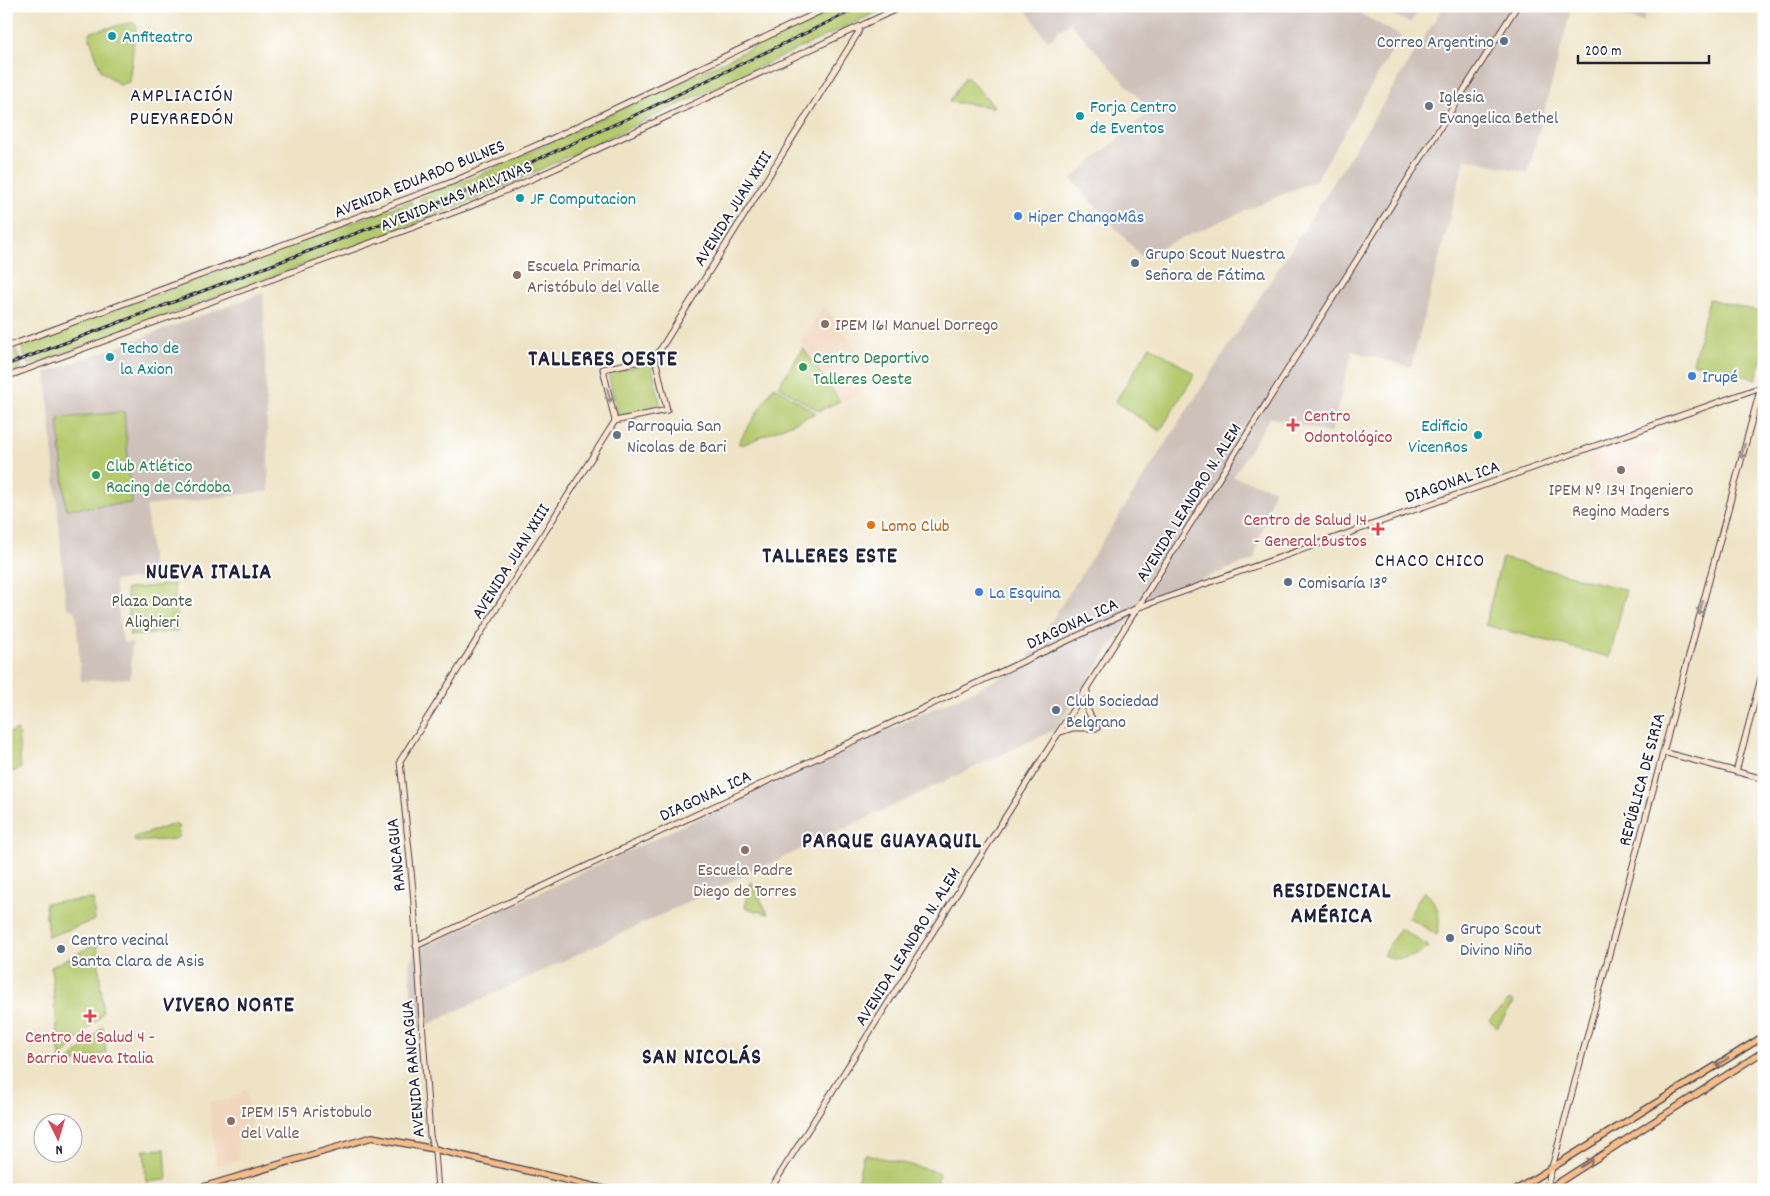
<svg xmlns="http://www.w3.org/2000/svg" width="1770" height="1196" font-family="Dekko,sans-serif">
<rect width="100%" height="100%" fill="#fff"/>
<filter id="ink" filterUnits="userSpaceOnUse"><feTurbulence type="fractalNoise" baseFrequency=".02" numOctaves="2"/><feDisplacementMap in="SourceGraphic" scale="10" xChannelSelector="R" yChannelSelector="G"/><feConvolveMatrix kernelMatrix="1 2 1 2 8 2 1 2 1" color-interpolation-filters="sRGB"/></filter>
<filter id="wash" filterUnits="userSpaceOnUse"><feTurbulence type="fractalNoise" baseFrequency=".0096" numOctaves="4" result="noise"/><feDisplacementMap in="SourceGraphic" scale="20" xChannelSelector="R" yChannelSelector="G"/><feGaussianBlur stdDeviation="1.12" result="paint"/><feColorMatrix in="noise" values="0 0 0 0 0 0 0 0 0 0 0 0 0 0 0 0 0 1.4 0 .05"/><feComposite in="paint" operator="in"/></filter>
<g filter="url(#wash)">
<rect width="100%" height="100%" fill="#eee3c5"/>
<path fill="#f1d5bd" d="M 824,306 L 881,383 L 843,402 L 801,342 Z
M 1628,439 L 1659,447 L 1660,450 L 1649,495 L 1636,491 L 1633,504 L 1584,491 L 1583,489 L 1592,452 Z
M 247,1089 L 252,1139 L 237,1141 L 239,1160 L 216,1166 L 209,1102 L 228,1101 Z"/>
<path fill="#cec1ba" d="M 1023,6 L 1354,6 L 1361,14 L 1401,36 L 1316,180 L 1141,256 L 1071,179 L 1151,111 L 1069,22 L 1048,41 Z
M 1373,6 L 1422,6 L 1410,23 Z
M 1444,6 L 1572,6 L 1528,173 L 1465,158 L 1411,367 L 1352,351 L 1331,434 L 1270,417 L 1233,477 L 1274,489 L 1254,559 L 1140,603 L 1056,729 L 414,1031 L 409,962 L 416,950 L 1021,668 L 1329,190 Z
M 1580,6 L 1648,6 L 1643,22 Z
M 263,293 L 269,491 L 146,506 L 153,577 L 114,581 L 123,643 L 132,642 L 130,678 L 81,681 L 76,612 L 66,607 L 46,373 Z"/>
<path fill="#b5c96d" stroke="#6c7654" d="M 842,6 L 890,6 L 479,198 L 425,219 L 419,203 L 422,197 L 489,171 Z
M 133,22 L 136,26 L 129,82 L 120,85 L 101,71 L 89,35 L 91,32 Z
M 966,76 L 995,107 L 949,102 Z
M 411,201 L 419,219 L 418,223 L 31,365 L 27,363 L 21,346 L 26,342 Z
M 1709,299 L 1764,313 L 1764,349 L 1756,379 L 1693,363 Z
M 1150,346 L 1195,374 L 1160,431 L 1115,402 Z
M 12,347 L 16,350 L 21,364 L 20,369 L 6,374 L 6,349 Z
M 803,348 L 840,401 L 819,411 L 778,386 Z
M 651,363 L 661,407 L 618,417 L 608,373 Z
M 774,386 L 816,413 L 742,445 L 738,443 Z
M 124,412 L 132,503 L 66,509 L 58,418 Z
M 1502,558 L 1626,590 L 1610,657 L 1485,625 Z
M 174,584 L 178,631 L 130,636 L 126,589 Z
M 18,730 L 21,768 L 6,775 L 6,734 Z
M 175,824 L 178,826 L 179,836 L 175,839 L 136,842 L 134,840 L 135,837 Z
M 751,881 L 768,914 L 745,908 Z
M 1424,891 C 1438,903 1442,917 1437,935 L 1408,917 Z
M 93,899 L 95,920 L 48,937 L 45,903 Z
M 1400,928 L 1429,947 C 1415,958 1400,962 1383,955 Z
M 97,943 L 103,1013 L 60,1059 L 51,967 Z
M 1510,999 L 1514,1002 L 1497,1028 L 1489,1020 Z
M 103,1026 L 106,1053 L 66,1065 Z
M 165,1149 L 167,1180 L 146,1182 L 144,1150 Z
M 866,1154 L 938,1172 L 939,1175 L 936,1190 L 855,1190 L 863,1156 Z"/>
</g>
<g filter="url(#ink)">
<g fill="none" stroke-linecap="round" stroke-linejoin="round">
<g stroke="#413f50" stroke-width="7">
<path id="secondary" d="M 6,347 L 452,182 L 551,139 L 831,6
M 6,377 L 471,206 L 570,162 L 903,6
M 615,421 L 603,369 L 655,358 L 858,33 L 860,27
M 1087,691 L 1088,711 L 1097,728
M 1058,733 L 1073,728 L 1097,728
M 1663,752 L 1764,779
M 1736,772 L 1764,667
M 416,946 L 1137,608 L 1764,386
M 438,1190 L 435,1152 L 430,1136 L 413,890 L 400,761 L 615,421 L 667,410 L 655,358
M 770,1190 L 1517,6
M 1546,1190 L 1764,375"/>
</g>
<g stroke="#413f50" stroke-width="8">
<path id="primary" d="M 1520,1189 L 1537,1190
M 193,1190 L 372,1137 L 434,1149 L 609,1190
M 1516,1190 L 1764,1036
M 1547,1190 L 1764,1051"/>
</g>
<use href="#secondary" stroke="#fce5cf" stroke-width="5"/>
<use href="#primary" stroke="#f7bd88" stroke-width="5.5"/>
<g stroke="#22223b" stroke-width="3">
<path id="rail" d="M 6,365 L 463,193 L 633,116 L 862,6"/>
</g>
<use href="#rail" stroke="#fff" stroke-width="1" stroke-dasharray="4" stroke-linecap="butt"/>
</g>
<defs><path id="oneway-shaft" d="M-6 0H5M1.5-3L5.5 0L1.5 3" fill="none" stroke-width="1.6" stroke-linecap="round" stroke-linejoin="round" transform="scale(1.25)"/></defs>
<g stroke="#9a8d8c">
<use href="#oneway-shaft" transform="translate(609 395) rotate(77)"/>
<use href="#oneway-shaft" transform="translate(1743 451) rotate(105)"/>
<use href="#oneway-shaft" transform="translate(1701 608) rotate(105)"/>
</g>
<g stroke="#8c7062">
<use href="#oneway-shaft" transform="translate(1722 1062) rotate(148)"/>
<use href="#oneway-shaft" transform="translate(1587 1163) rotate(-33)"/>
</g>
</g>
<g fill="#0f9aa8" stroke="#fff" stroke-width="2">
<circle cx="112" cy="36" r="5"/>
<circle cx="1080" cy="116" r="5"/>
<circle cx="520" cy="198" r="5"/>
<circle cx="110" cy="357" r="5"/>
<circle cx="1478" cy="435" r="5"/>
</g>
<g fill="#5c6f8a" stroke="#fff" stroke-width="2">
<circle cx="1504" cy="41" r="5"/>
<circle cx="1135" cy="263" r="5"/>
<circle cx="1288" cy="582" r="5"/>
<circle cx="1056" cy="710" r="5"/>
<circle cx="1450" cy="938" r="5"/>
<circle cx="61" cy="949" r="5"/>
</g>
<g fill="#6b7280" stroke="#fff" stroke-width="2">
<circle cx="1429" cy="106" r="5"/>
<circle cx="617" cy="435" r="5"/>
</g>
<g fill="#3f7fe0" stroke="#fff" stroke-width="2">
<circle cx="1018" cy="216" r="5"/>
<circle cx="1692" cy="376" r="5"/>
<circle cx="979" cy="592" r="5"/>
</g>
<g fill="#8d6e63" stroke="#fff" stroke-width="2">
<circle cx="517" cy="275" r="5"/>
<circle cx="825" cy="324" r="5"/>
<circle cx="1621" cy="470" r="5"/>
<circle cx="745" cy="850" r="5"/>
<circle cx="231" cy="1121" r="5"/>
</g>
<g fill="#2e9e5b" stroke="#fff" stroke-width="2">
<circle cx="803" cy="367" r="5"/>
<circle cx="96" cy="475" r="5"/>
</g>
<g fill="#e0444e" stroke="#fff" stroke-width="2">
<path d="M1290.5 417.5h5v5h5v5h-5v5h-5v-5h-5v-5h5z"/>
<path d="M1375.5 521.5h5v5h5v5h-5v5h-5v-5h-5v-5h5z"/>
<path d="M87.5 1008.5h5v5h5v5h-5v5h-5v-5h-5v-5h5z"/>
</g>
<circle fill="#e8710a" stroke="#fff" stroke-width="2" cx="871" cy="525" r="5"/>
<g text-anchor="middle" stroke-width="4" stroke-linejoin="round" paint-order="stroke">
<g font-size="18" fill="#0d838f" stroke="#fff" text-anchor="start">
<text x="122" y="42">Anfiteatro</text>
<text x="1090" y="112">Forja Centro<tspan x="1090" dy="21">de Eventos</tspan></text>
<text x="530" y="204">JF Computacion</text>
<text x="120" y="353">Techo de<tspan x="120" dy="21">la Axion</tspan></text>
<text x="1468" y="431" text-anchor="end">Edificio<tspan x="1468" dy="21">VicenRos</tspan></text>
</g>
<g font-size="18" fill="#4e5e75" stroke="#fff" text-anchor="start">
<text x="1494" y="47" text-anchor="end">Correo Argentino</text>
<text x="1145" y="259">Grupo Scout Nuestra<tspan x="1145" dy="21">Señora de Fátima</tspan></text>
<text x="1298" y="588">Comisaría 13°</text>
<text x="1066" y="706">Club Sociedad<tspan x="1066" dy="21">Belgrano</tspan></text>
<text x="1460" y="934">Grupo Scout<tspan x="1460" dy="21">Divino Niño</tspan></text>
<text x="71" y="945">Centro vecinal<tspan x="71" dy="21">Santa Clara de Asis</tspan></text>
</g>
<g font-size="18" fill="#5b616d" stroke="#fff" text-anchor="start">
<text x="1439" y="102">Iglesia<tspan x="1439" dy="21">Evangelica Bethel</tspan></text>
<text x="627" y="431">Parroquia San<tspan x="627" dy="21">Nicolas de Bari</tspan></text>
</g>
<g font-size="18" fill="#22223b" stroke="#fff">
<text transform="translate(419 178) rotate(-22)" y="6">AVENIDA EDUARDO BULNES</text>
<text transform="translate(456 195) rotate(-22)" y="6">AVENIDA LAS MALVINAS</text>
<text transform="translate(732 208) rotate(-58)" y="6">AVENIDA JUAN XXIII</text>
<text transform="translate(1452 481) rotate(-19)" y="6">DIAGONAL ICA</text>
<text transform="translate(1188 502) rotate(-58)" y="6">AVENIDA LEANDRO N. ALEM</text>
<text transform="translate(510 561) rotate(-58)" y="6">AVENIDA JUAN XXIII</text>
<text transform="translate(1072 623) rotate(-25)" y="6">DIAGONAL ICA</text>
<text transform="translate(1641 779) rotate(-75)" y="6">REPÚBLICA DE SIRIA</text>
<text transform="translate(705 795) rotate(-25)" y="6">DIAGONAL ICA</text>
<text transform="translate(395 855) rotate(-96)" y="6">RANCAGUA</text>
<text transform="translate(907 946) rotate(-58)" y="6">AVENIDA LEANDRO N. ALEM</text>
<text transform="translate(412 1069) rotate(-95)" y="6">AVENIDA RANCAGUA</text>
</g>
<g font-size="18" fill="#366cbe" stroke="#fff" text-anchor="start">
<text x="1028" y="222">Hiper ChangoMâs</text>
<text x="1702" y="382">Irupé</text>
<text x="989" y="598">La Esquina</text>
</g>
<g font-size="18" fill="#785e54" stroke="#fff" text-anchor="start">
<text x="527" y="271">Escuela Primaria<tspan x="527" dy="21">Aristóbulo del Valle</tspan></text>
<text x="835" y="330">IPEM 161 Manuel Dorrego</text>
<text x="1621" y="495" text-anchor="middle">IPEM Nº 134 Ingeniero<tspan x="1621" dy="21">Regino Maders</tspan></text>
<text x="745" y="875" text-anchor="middle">Escuela Padre<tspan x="745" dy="21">Diego de Torres</tspan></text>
<text x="241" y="1117">IPEM 159 Aristobulo<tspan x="241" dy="21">del Valle</tspan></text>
</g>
<g font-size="18" fill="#27864d" stroke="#fff" text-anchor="start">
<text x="813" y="363">Centro Deportivo<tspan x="813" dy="21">Talleres Oeste</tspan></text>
<text x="106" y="471">Club Atlético<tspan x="106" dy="21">Racing de Córdoba</tspan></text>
</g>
<g font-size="18" fill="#be3a42" stroke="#fff" text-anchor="start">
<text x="1304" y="421">Centro<tspan x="1304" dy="21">Odontológico</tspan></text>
<text x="1367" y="525" text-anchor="end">Centro de Salud 14<tspan x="1367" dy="21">- General Bustos</tspan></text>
<text x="90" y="1042" text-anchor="middle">Centro de Salud 4 -<tspan x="90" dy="21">Barrio Nueva Italia</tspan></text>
</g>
<g font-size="18" fill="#c56008" stroke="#fff" text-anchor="start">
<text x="881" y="531">Lomo Club</text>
</g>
<g font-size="18" fill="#555c4c" stroke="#fff">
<text x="152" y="606">Plaza Dante<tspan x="152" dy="21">Alighieri</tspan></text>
</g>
<g font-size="19" letter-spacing="1" fill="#22223b" stroke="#fff">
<text x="1430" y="566">CHACO CHICO</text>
</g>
<g font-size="20" letter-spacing="1" fill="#22223b" stroke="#fff">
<text x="182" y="101">AMPLIACIÓN<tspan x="182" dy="23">PUEYRREDÓN</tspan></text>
</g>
<g font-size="22" font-weight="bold" letter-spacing="1" fill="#22223b" stroke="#fff">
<text x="603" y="365">TALLERES OESTE</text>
<text x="830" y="562">TALLERES ESTE</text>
<text x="209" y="578">NUEVA ITALIA</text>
<text x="892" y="847">PARQUE GUAYAQUIL</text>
<text x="1332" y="897">RESIDENCIAL<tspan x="1332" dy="25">AMÉRICA</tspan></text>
<text x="229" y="1011">VIVERO NORTE</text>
<text x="702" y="1063">SAN NICOLÁS</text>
</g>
</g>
<rect width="1770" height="1196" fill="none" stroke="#fff" stroke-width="25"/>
<g transform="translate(58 1138) rotate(175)"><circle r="24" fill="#ffffff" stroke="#a7a7b1"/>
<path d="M0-4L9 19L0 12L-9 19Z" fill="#d1495b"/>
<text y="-8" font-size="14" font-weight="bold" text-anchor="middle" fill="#22223b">N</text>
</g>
<path d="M1578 55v8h131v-8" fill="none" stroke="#22223b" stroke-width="2.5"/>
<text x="1585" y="55" font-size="15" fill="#22223b" stroke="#ffffff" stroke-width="4" paint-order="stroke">200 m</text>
</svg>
